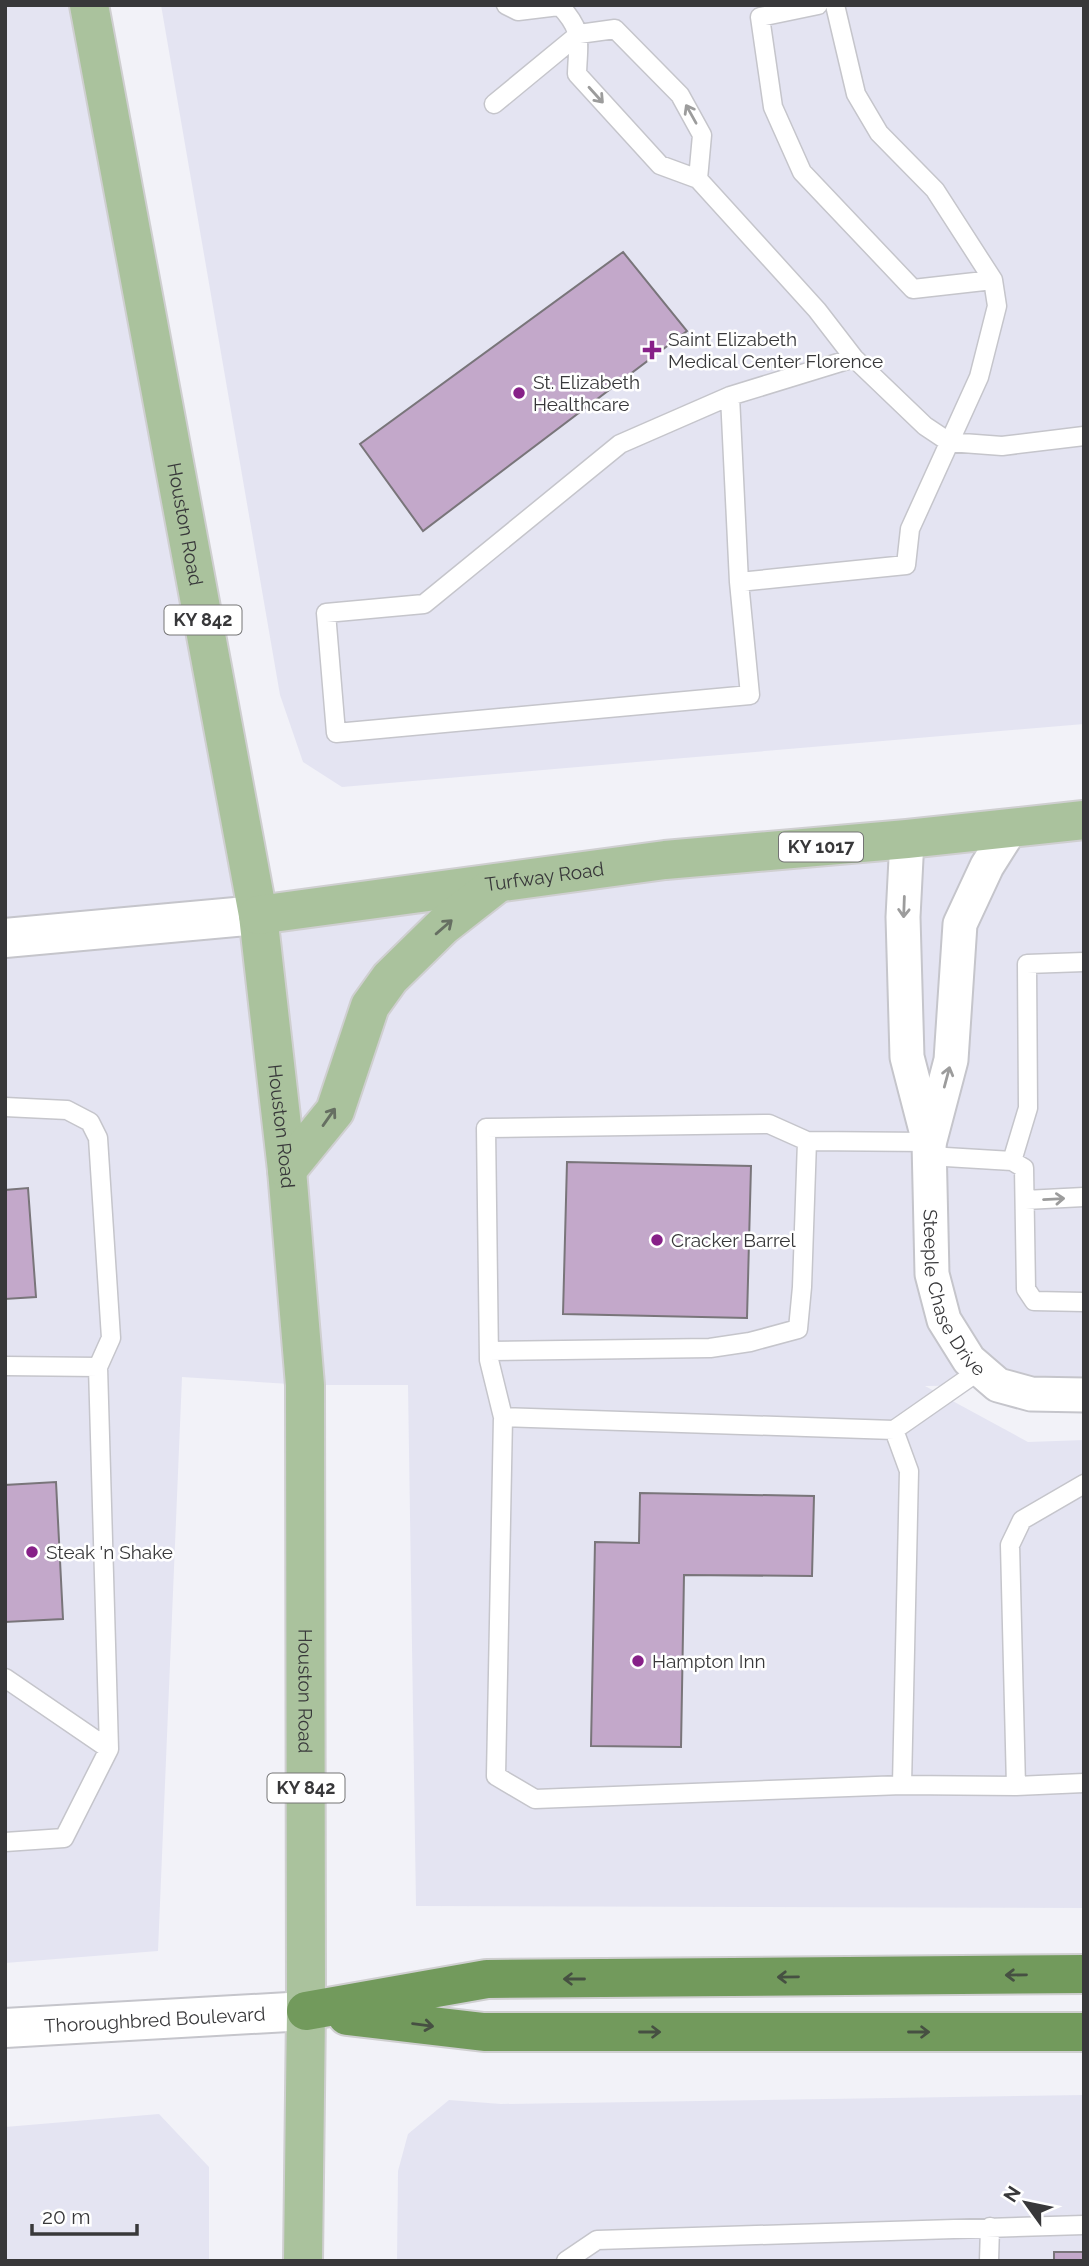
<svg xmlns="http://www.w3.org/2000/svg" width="1089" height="2266" font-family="Raleway,sans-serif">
<rect width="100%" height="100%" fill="#f2f2f8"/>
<path fill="#e4e4f2" d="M 5,5 L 89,5 L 258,915 L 1084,820 L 1084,1395 L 998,1385 L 925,1386 L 1028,1442 L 1084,1440 L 1084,1908 L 416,1906 L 408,1385 L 305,1385 L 182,1377 L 158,1951 L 5,1963 Z
M 161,5 L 1084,5 L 1084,724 L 342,787 L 303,762 L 280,695 Z
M 1084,2095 L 1084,2261 L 397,2261 L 398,2171 L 408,2134 L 449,2100 L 501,2104 Z
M 159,2114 L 209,2167 L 209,2261 L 5,2261 L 5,2127 Z"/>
<path fill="#c3a8ca" stroke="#79757a" stroke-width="2" d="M 623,252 L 687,331 L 423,531 L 360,444 Z
M 567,1162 L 751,1166 L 747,1318 L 563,1314 Z
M 28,1188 L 36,1297 L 5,1299 L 5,1190 Z
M 56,1482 L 63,1619 L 5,1622 L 5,1485 Z
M 640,1493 L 814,1496 L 812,1576 L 684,1575 L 681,1747 L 591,1746 L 595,1542 L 639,1543 Z
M 1054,2252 L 1084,2252 L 1084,2261 L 1054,2261 Z"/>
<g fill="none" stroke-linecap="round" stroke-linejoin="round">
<g stroke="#c5c5cb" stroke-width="21">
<path id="lane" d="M 506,5 L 518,11 L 559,6
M 559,5 C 584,31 578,40 577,74 L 660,165 L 698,179 L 817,310 L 854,358 L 925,426 L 949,442 L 1002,446 L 1084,436
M 818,5 L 760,17 L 773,107 L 802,172 L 913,289 L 993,280
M 494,104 L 579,34 L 615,29 L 680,95 L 702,135 L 698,179
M 730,396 L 739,582 L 750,695 L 336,733 L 326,613 L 424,604 L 620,444 L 730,396 L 854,358
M 739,582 L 906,565 L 910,529 L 979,377 L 997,306 L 993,280 L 935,190 L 879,133 L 856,94 L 835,5
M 5,1107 L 67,1110 L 90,1122 L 98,1138 L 111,1338 L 98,1367 L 109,1749 L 64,1838 L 5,1842
M 929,1156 L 1012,1161 L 1024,1168 L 1026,1289 L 1034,1301 L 1084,1302
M 1012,1161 L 1028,1108 L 1027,964 L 1084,962
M 1025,1200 L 1084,1197
M 489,1351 L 710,1348 L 750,1342 L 798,1329 L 802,1287 L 807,1141
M 5,1366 L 98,1367
M 503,1417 L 489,1360 L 486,1128 L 769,1124 L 807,1141 L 929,1142
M 894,1430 L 503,1417 L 496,1776 L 535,1799 L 902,1785 L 909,1471 L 894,1430 L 980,1370
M 1084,1484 L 1022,1520 L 1010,1545 L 1016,1786 L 1084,1783
M 5,1678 L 109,1749
M 902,1785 L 1016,1786
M 566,2261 L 597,2240 L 1084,2225
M 989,2261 L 990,2227"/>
</g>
<g stroke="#c5c5cb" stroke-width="37">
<g id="street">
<path id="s1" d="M 907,839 L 903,917 L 907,1057 L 929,1142 L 932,1274 L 944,1320 L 969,1360 L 998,1385 L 1031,1394 L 1084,1395"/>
<path d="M 930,1140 L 951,1060 L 960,924 L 987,866 L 1011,828"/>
</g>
</g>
<g stroke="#c5c5cb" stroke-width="42">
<g id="secondary">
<path d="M 5,938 L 258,915"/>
<path id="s2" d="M 5,2028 L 306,2011"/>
</g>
</g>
<g stroke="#cfcfd0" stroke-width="42">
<g id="primary">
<path id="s3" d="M 89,5 L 258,915 L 287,1170 L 305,1385 L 306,2011 L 303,2261"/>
<path id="s4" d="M 258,915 L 665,860 L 907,839 L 1084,820"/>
<path d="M 287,1170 L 335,1111 L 370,1006 L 390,978 L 443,926 L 498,883"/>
</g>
</g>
<g stroke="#cfcfd0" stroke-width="42">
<path id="highway" d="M 306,2011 L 487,1979 L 1084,1974
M 347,2016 L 484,2032 L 1084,2032"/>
</g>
<use href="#lane" stroke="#fff" stroke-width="18"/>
<use href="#street" stroke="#fff" stroke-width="33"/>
<use href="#secondary" stroke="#fff" stroke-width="38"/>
<use href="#primary" stroke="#aac29d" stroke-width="38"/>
<use href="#highway" stroke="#729a5c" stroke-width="38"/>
</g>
<defs><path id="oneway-shaft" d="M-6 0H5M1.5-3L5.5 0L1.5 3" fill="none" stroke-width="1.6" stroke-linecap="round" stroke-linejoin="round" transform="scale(1.75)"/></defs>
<g stroke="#9c9c9c">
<use href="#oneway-shaft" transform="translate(596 95) rotate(48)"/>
<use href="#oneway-shaft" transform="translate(691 114) rotate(-119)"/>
<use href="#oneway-shaft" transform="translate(904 907) rotate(92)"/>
<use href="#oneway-shaft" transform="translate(947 1077) rotate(-75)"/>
<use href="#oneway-shaft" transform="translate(1054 1199) rotate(-3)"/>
</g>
<g stroke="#666f62">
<use href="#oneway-shaft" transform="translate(444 927) rotate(-41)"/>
<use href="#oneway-shaft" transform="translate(329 1117) rotate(-55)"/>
</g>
<g stroke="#465042">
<use href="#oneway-shaft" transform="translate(1016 1975) rotate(179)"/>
<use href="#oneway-shaft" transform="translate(788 1977) rotate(179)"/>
<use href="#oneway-shaft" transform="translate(574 1979) rotate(180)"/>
<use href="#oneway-shaft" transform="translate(423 2025) rotate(7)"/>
<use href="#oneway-shaft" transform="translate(650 2032)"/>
<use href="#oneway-shaft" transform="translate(919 2032)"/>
</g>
<g fill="#872088" stroke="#fff" stroke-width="2.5">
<path d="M648.5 339.5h7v7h7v7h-7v7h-7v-7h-7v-7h7z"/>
<circle cx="519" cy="393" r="7"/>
<circle cx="657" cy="1240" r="7"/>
<circle cx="32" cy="1552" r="7"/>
<circle cx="638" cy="1661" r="7"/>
</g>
<g text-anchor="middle" stroke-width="5" stroke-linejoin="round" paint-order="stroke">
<g fill="#fff" stroke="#747475" stroke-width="2">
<rect x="164.5" y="605.5" width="77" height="29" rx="5"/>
<rect x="779" y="832.5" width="84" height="29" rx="5"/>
<rect x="267.5" y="1773.5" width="77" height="29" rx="5"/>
</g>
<g font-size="18" font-weight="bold" fill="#38383a">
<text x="203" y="626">KY 842</text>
<text x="821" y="853">KY 1017</text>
<text x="306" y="1794">KY 842</text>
</g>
<g font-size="19" fill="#38383a" stroke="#fff" text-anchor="start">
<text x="668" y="346">Saint Elizabeth<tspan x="668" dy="22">Medical Center Florence</tspan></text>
<text x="533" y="389">St. Elizabeth<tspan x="533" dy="22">Healthcare</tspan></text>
<text x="671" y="1247">Cracker Barrel</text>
<text x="46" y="1559">Steak 'n Shake</text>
<text x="652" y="1668">Hampton Inn</text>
</g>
<g font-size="19" fill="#38383a" stroke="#fff">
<text dy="7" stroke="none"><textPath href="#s3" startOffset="528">Houston Road</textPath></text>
<text dy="7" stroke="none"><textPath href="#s4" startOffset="289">Turfway Road</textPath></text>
<text dy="7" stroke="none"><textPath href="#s3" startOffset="1138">Houston Road</textPath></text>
<text dy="7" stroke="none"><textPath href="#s1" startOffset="462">Steeple Chase Drive</textPath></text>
<text dy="7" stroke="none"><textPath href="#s3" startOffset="1704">Houston Road</textPath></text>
<text dy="7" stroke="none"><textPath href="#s2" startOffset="150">Thoroughbred Boulevard</textPath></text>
</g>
</g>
<rect width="1089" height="2266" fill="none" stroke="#38383a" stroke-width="14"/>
<g transform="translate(1026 2203) rotate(303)" stroke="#ffffff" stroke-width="5" paint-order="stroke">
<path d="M0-5L12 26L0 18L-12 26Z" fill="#38383a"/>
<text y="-10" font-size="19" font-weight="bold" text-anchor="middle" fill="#38383a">N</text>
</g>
<path d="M32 2224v10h105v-10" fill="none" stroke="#38383a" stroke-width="3.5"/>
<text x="42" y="2224" font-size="21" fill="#38383a" stroke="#ffffff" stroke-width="5" paint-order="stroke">20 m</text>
</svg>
